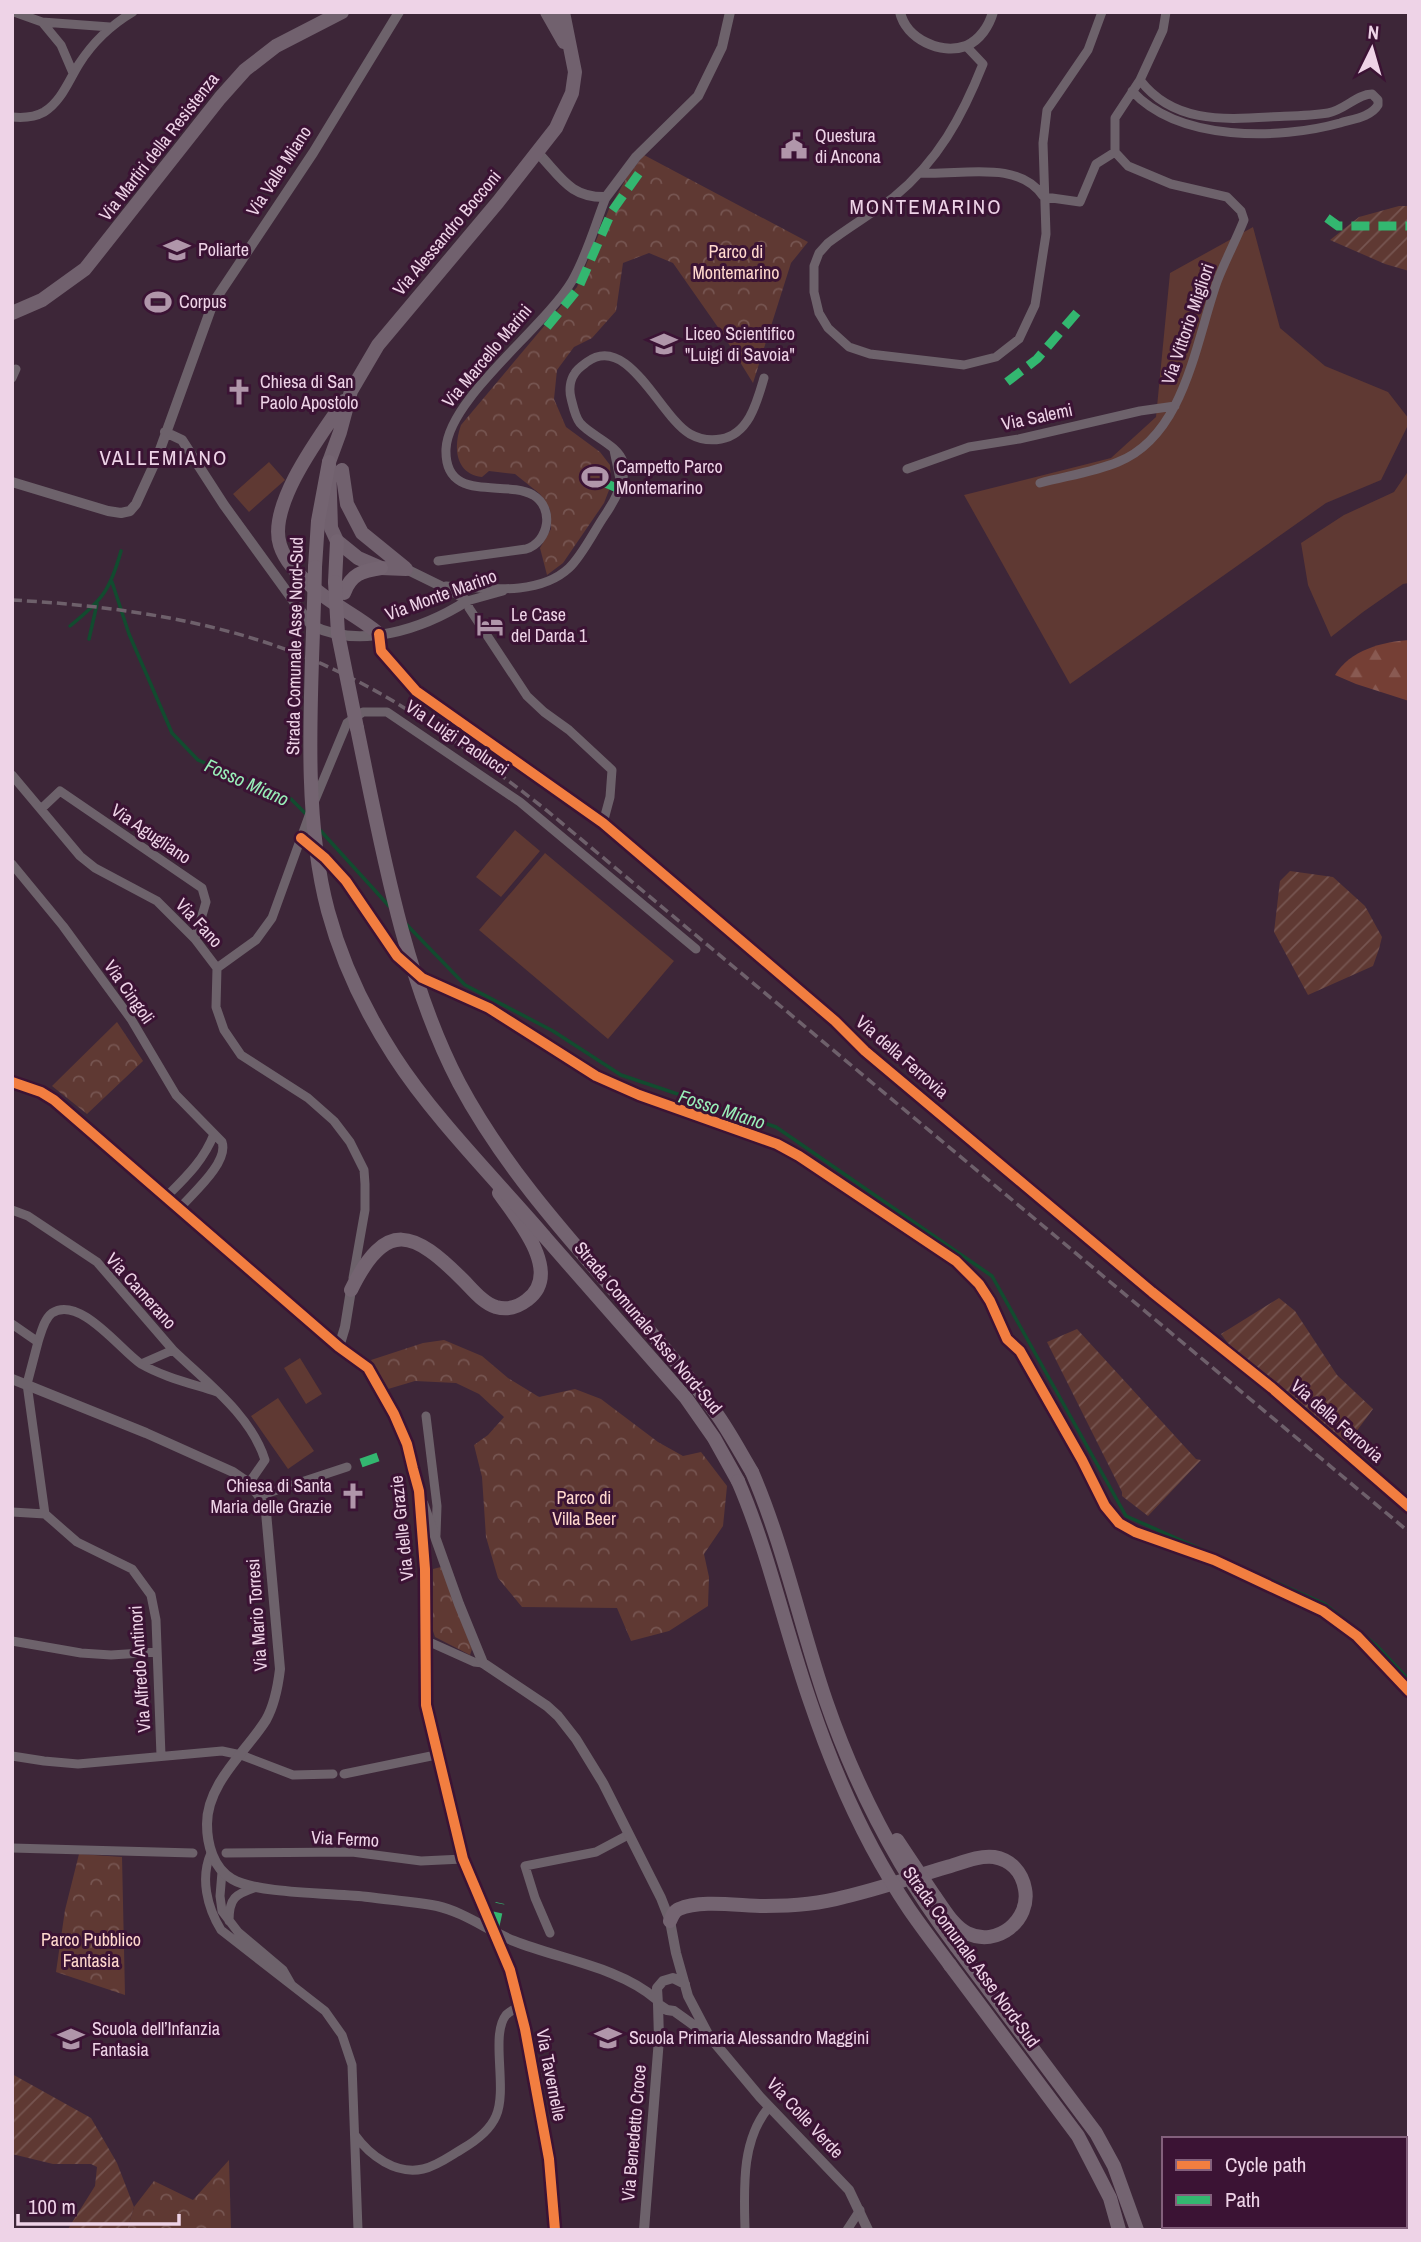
<svg xmlns="http://www.w3.org/2000/svg" width="1421" height="2242" font-family="'Archivo Narrow',sans-serif">
<defs>
<pattern id="forest-firs" width="22" height="20" patternUnits="userSpaceOnUse" patternTransform="scale(1.75)"><rect width="22" height="20" fill="#753f35"/><path d="M5 1l3.5 6h-7zM16 11l3.5 6h-7z" fill="#895a52"/></pattern>
<pattern id="park-crowns" width="20" height="18" patternUnits="userSpaceOnUse" patternTransform="scale(1.75)"><rect width="20" height="18" fill="#5f3933"/><path d="M2 6a3 3 0 1 1 6 0M12 15a3 3 0 1 1 6 0" fill="none" stroke="#765551"/></pattern>
<pattern id="garden-furrows" width="10" height="10" patternUnits="userSpaceOnUse" patternTransform="scale(1.75)"><rect width="10" height="10" fill="#5f3933"/><path d="M-1 1l2-2M0 10L10 0M9 11l2-2" fill="none" stroke="#765551"/></pattern>
</defs>
<rect width="100%" height="100%" fill="#3d2638"/>
<path fill="#5f3933" d="M 1253,227 L 1280,328 L 1325,366 L 1388,392 L 1409,419 L 1409,423 L 1381,480 L 1326,503 L 1070,684 L 964,495 L 1111,458 L 1156,417 L 1170,273 Z
M 269,462 L 285,480 L 249,512 L 233,494 Z
M 1409,470 L 1409,583 L 1403,584 L 1363,612 L 1331,637 L 1308,585 L 1301,543 L 1344,515 L 1394,492 Z
M 515,830 L 540,851 L 501,897 L 476,877 Z
M 545,853 L 674,961 L 608,1039 L 479,930 Z
M 300,1358 L 322,1394 L 306,1404 L 284,1368 Z
M 278,1398 L 314,1451 L 288,1469 L 251,1416 Z"/>
<path fill="url(#forest-firs)" d="M 1409,640 L 1409,701 L 1356,684 L 1335,675 C 1350,650 1382,642 1409,640 Z"/>
<path fill="url(#park-crowns)" d="M 644,155 L 808,242 L 791,263 L 753,383 L 722,333 L 673,263 L 649,253 L 623,263 L 616,311 L 592,338 L 574,347 L 557,370 L 554,399 L 566,427 L 600,452 L 610,465 L 611,485 L 604,503 L 563,563 L 547,575 L 540,548 L 551,529 L 550,509 L 540,494 L 515,474 L 489,471 L 482,477 C 455,474 453,447 461,425 L 577,287 L 609,209 L 627,177 Z
M 117,1022 L 143,1061 L 87,1114 L 52,1086 Z
M 444,1340 L 482,1356 L 508,1378 L 539,1397 L 575,1389 L 601,1399 L 658,1442 L 683,1456 L 701,1452 L 727,1486 L 723,1526 L 704,1554 L 709,1577 L 708,1606 L 669,1631 L 631,1641 L 617,1608 L 522,1607 L 498,1578 L 486,1537 L 482,1477 L 474,1445 L 488,1435 L 504,1417 L 479,1394 L 456,1383 L 415,1381 L 388,1389 L 371,1360 L 423,1343 Z
M 441,1567 L 472,1649 L 470,1655 L 435,1637 L 433,1631 L 433,1569 Z
M 79,1854 L 122,1857 L 125,1995 L 56,1972 L 65,1910 Z
M 229,2160 L 231,2230 L 127,2230 L 134,2207 L 154,2181 L 193,2200 Z"/>
<path fill="url(#garden-furrows)" d="M 1399,206 L 1409,206 L 1409,271 L 1385,264 L 1330,240 L 1359,217 Z
M 1290,871 L 1333,877 L 1365,906 L 1382,937 L 1379,949 L 1373,966 L 1308,995 L 1274,932 L 1280,881 Z
M 1279,1298 L 1295,1311 L 1337,1375 L 1373,1409 L 1347,1444 L 1230,1346 L 1221,1334 Z
M 1077,1329 L 1196,1459 L 1201,1460 L 1148,1516 L 1122,1496 L 1122,1492 L 1047,1342 Z
M 12,2074 L 91,2118 L 117,2163 L 134,2207 L 127,2230 L 68,2229 L 95,2186 L 97,2167 L 91,2164 L 53,2164 L 12,2154 Z"/>
<g fill="none" stroke-linecap="round" stroke-linejoin="round">
<path stroke="#124b2f" stroke-width="3.5" d="M 112,582 L 129,634 L 172,733 L 198,760 L 291,799 L 307,815
M 70,626 C 102,600 110,591 121,551
M 89,639 L 97,604
M 319,829 L 389,906
M 406,924 L 465,985 L 553,1031 L 621,1075 L 776,1127 L 992,1276 L 1126,1516 L 1325,1604 L 1376,1645 L 1409,1680"/>
<path stroke="#6d626b" stroke-width="9" d="M 14,12 L 42,22 L 110,27
M 42,22 L 61,45 L 73,73
M 966,46 L 983,64 C 962,117 938,161 894,197 C 873,213 849,227 828,243 L 819,253 L 814,266 L 814,292 L 819,313 L 828,328 L 849,347 L 870,354 L 964,365 L 996,357 L 1019,339 L 1035,305 L 1046,234 L 1043,143 L 1047,110 L 1088,50 L 1102,12
M 1132,91 C 1179,142 1279,140 1340,123 C 1353,119 1371,117 1378,105 L 1378,100 L 1372,94 C 1357,94 1345,110 1328,113 C 1309,116 1288,116 1269,117 C 1221,120 1172,122 1140,80
M 12,117 C 22,118 35,117 44,112 C 61,102 69,80 79,64 C 93,42 111,25 133,12
M 920,173 C 959,176 1018,159 1043,196
M 1045,197 L 1080,202 L 1096,164 L 1115,152 L 1115,118 L 1140,80 L 1163,30 L 1166,12
M 12,378 L 16,369
M 614,450 L 620,479
M 907,469 L 969,447 L 1019,439 L 1140,411 L 1175,406
M 1040,483 C 1066,476 1094,472 1118,462 C 1186,435 1196,338 1218,279 C 1226,259 1236,240 1244,220 L 1241,211 L 1227,197 L 1171,184 L 1128,166 L 1115,152
M 438,561 L 526,549 C 549,542 555,508 533,495 C 504,479 444,504 446,449 C 448,399 544,328 572,281 C 587,255 595,225 606,197
M 446,586 C 484,588 538,597 569,568 C 582,556 594,531 605,515 C 614,502 628,477 623,462 C 618,445 591,436 580,423 C 575,417 573,406 571,398 C 569,390 570,380 575,373 C 577,369 583,365 587,362 C 628,332 660,417 690,434 C 699,439 710,441 721,439 C 749,434 757,402 764,378
M 503,591 L 467,601 L 469,608 L 527,696 L 544,712 L 569,730 L 612,770 L 610,797 L 603,823
M 379,634 L 381,651 L 416,691 L 603,823 L 835,1021 L 865,1051 L 1152,1292 L 1272,1388 L 1409,1507
M 12,775 L 80,856 L 95,868 L 157,901 L 195,939 L 217,968 L 216,1007 L 224,1030 L 241,1055 L 308,1098 L 334,1121 L 350,1142 L 364,1170 L 365,1184 L 365,1210 L 353,1278
M 315,800 L 347,723 L 363,712 L 387,712 L 520,802 L 696,949
M 41,809 L 60,791 L 202,888 L 206,902 L 195,939
M 12,864 L 63,926 L 131,1019 L 176,1095 L 222,1142 C 229,1162 193,1193 180,1208
M 217,968 L 256,940 L 272,918 L 310,813
M 166,1197 C 186,1177 204,1160 214,1134
M 12,1210 L 28,1216 L 97,1262 L 173,1350
M 12,1324 L 38,1342 C 41,1333 44,1319 52,1313 C 80,1295 121,1351 141,1364 C 163,1377 193,1384 217,1392
M 38,1342 L 27,1384 L 45,1514 L 77,1542 L 132,1569 L 151,1595 L 156,1620 L 161,1756
M 141,1364 L 173,1350 C 206,1382 251,1415 265,1460 L 249,1483
M 426,1416 L 437,1506 L 436,1535
M 259,1496 L 347,1467
M 12,1512 L 45,1514
M 425,1640 L 474,1662 L 483,1663
M 12,1641 L 81,1653 L 111,1655 L 157,1652
M 12,1756 L 44,1761 L 78,1764 L 222,1751 L 241,1755 L 293,1775 L 333,1774
M 344,1774 L 436,1755
M 12,1848 L 193,1853
M 211,1853 C 200,1878 207,1907 221,1930 L 325,2011 L 342,2035 L 352,2065 L 358,2230
M 226,1853 L 352,1852 L 421,1861 L 463,1859
M 222,1872 L 220,1896 L 222,1911 L 238,1932 L 283,1970 L 291,1984
M 229,1921 C 229,1898 235,1894 257,1887
M 550,1933 L 535,1898 L 525,1866 L 596,1852 L 628,1835
M 355,2135 C 370,2156 396,2175 423,2169 C 437,2166 450,2156 462,2149 C 474,2142 490,2130 496,2116 C 508,2089 490,2035 506,2015 C 509,2012 515,2009 519,2006
M 745,2230 C 744,2188 741,2140 769,2107
M 847,2230 L 860,2210"/>
<path stroke="#6d626b" stroke-width="10" d="M 900,12 C 906,39 941,55 966,46 C 980,40 989,26 993,12
M 538,153 C 561,177 570,198 606,197 L 636,157 L 698,96 L 722,47 L 730,12
M 165,432 L 182,440 L 224,505 L 311,625 C 360,650 423,629 467,601 L 457,594 L 406,569
M 12,482 L 108,511 L 121,513 L 130,511 L 136,504 L 157,458 L 213,303 L 313,153 L 399,12
M 12,1082 L 41,1092 L 54,1100 L 339,1347 L 368,1368 L 394,1414 L 407,1444 L 413,1469 L 419,1491 L 425,1569 L 426,1705 L 463,1859 L 510,1970 L 525,2029 L 549,2159 L 555,2230
M 339,1347 L 345,1327 L 351,1290
M 12,1379 L 146,1433 L 233,1472 L 249,1483 L 259,1496 L 266,1512 L 280,1669 C 278,1686 275,1704 266,1720 C 246,1752 207,1783 207,1824 C 207,1844 213,1868 232,1879 C 256,1894 337,1893 368,1897 C 391,1900 415,1902 437,1906 C 464,1912 489,1931 514,1941 C 559,1959 619,1967 656,1999
M 423,1503 L 459,1604 L 483,1663 L 547,1706 L 558,1716 L 576,1739 L 603,1783 L 661,1898 L 670,1921 L 676,1953 L 688,1996 L 709,2036
M 685,1984 L 673,1978 L 663,1981 L 657,1988 L 658,2004 L 667,2010 L 674,2011 L 709,2036 L 760,2097 L 849,2190 L 868,2230
M 644,2230 L 659,2039 L 658,2004"/>
<path stroke="#71616e" stroke-width="14" d="M 547,12 L 564,42
M 12,313 L 42,300 L 85,269 L 220,98 L 245,70 L 276,46 L 342,12
M 344,401 C 322,433 267,505 280,545 C 285,561 297,573 309,584 C 330,604 357,615 379,634
M 342,470 L 347,504 L 362,533 L 405,568
M 406,569 L 381,568 L 358,558 L 337,541 L 331,528 L 329,462 L 340,432 L 351,391 L 378,345 L 498,202 L 556,128 L 572,93 L 575,72 L 563,12"/>
<path stroke="#746471" stroke-width="14" d="M 315,567 L 318,521 L 329,462
M 335,582 L 337,541
M 344,593 C 351,574 362,571 381,568
M 357,728 C 381,844 404,978 459,1083 C 525,1207 633,1301 716,1413 C 729,1431 740,1452 752,1472
M 544,1236 L 686,1398 L 714,1438 L 738,1481
M 351,1290 C 386,1218 414,1231 463,1280 C 473,1290 483,1303 496,1307 C 507,1310 518,1307 527,1300 C 564,1273 517,1219 499,1193
M 670,1921 C 672,1916 674,1911 679,1909 C 700,1899 741,1906 765,1906 C 791,1906 819,1904 844,1897 C 879,1889 913,1877 947,1867 C 961,1863 979,1855 994,1857 C 1011,1860 1022,1872 1025,1889 C 1031,1920 997,1948 967,1933 C 953,1926 944,1909 935,1897
M 956,1946 L 1096,2133 L 1114,2166 L 1137,2230
M 950,1965 L 1078,2136 L 1110,2198 L 1119,2230"/>
<path stroke="#6e606b" stroke-width="3.5" stroke-dasharray="10 5" stroke-linecap="butt" d="M 12,600 C 121,606 238,623 337,671 C 413,707 479,758 545,809 L 1409,1532"/>
<path stroke="#746471" stroke-width="14" d="M 315,567 C 313,675 300,807 328,911 C 342,963 365,1011 394,1056 C 434,1118 496,1180 544,1236
M 335,582 L 338,634 L 357,728
M 752,1472 C 784,1546 800,1625 826,1701 C 856,1788 900,1872 956,1946
M 738,1481 C 769,1553 785,1630 811,1704 C 835,1775 867,1847 909,1909 C 922,1928 936,1946 950,1965
M 897,1840 L 935,1897"/>
<path stroke="#33b770" stroke-width="9" stroke-dasharray="18 9" stroke-linecap="butt" d="M 1327,218 L 1338,226 L 1409,226
M 547,327 L 578,289 L 612,211 L 642,169
M 1007,382 L 1037,359 L 1080,309
M 603,482 L 619,489
M 361,1463 L 384,1455
M 494,1930 L 500,1903"/>
<g stroke="#3b1334" stroke-width="15">
<path id="cycleway" d="M 379,634 L 381,651 L 416,691 L 603,823 L 835,1021 L 865,1051 L 1152,1292 L 1272,1388 L 1409,1507
M 301,838 L 325,858 L 346,881 L 397,956 L 422,978 L 489,1008 L 596,1076 L 639,1095 L 777,1144 L 799,1156 L 956,1261 L 979,1284 L 990,1301 L 1007,1339 L 1020,1351 L 1082,1460 L 1105,1506 L 1119,1523 L 1135,1532 L 1214,1560 L 1323,1611 L 1357,1636 L 1409,1691
M 12,1082 L 41,1092 L 54,1100 L 339,1347 L 368,1368 L 394,1414 L 407,1444 L 413,1469 L 419,1491 L 425,1569 L 426,1705 L 463,1859 L 510,1970 L 525,2029 L 549,2159 L 555,2230"/>
</g>
<use href="#cycleway" stroke="#f27e40" stroke-width="10"/>
</g>
<defs>
<g id="civic-bare" transform="scale(2.1)"><path d="M-.6-6.5H3V-4.5H.6V-3L4-1V1h2V6H-6V1h2V-1L-.6-3ZM-1.2 2.5V6h2.4V2.5Z" fill="#b096aa" stroke="#3b1334" stroke-width="2.5" paint-order="stroke"/></g>
<g id="university-bare" transform="scale(2.1)"><path d="M0-5L7-2L0 1L-7-2ZM-4 1L0 2.5L4 1V4Q0 6-4 4Z" fill="#b096aa" stroke="#3b1334" stroke-width="2.5" paint-order="stroke"/></g>
<g id="stadium-bare" transform="scale(2.1)"><path d="M0-5a6.5 5 0 1 0 0 10a6.5 5 0 1 0 0-10ZM-3.5-1.8h7v3.6h-7Z" fill="#b096aa" stroke="#3b1334" stroke-width="2.5" paint-order="stroke"/></g>
<g id="school-bare" transform="scale(2.1)"><path d="M0-5L7-2L0 1L-7-2ZM-4 1L0 2.5L4 1V4Q0 6-4 4Z" fill="#b096aa" stroke="#3b1334" stroke-width="2.5" paint-order="stroke"/></g>
<g id="church-bare" transform="scale(2.1)"><path d="M-1.2-6h2.4v3.5h3.3v2.4h-3.3V6h-2.4V-.1h-3.3v-2.4h3.3Z" fill="#b096aa" stroke="#3b1334" stroke-width="2.5" paint-order="stroke"/></g>
<g id="hotel-bare" transform="scale(2.1)"><path d="M-6-4.5h1.5V1H6V5H4.5V3h-9V5H-6ZM-4 0a1.8 1.8 0 1 1 3.6 0ZM.5 0V-2.5h3Q6-2.5 6 0Z" fill="#b096aa" stroke="#3b1334" stroke-width="2.5" paint-order="stroke"/></g>
</defs>
<g fill-rule="evenodd">
<use href="#civic-bare" x="794" y="146"/>
<use href="#university-bare" x="177" y="250"/>
<use href="#stadium-bare" x="158" y="302"/>
<use href="#school-bare" x="664" y="344"/>
<use href="#church-bare" x="239" y="392"/>
<use href="#stadium-bare" x="595" y="477"/>
<use href="#hotel-bare" x="490" y="625"/>
<use href="#church-bare" x="353" y="1496"/>
<use href="#school-bare" x="608" y="2038"/>
<use href="#school-bare" x="71" y="2039"/>
</g>
<g text-anchor="middle" stroke-width="6" stroke-linejoin="round" paint-order="stroke">
<g font-size="18" fill="#eed3e7" stroke="#3b1334" text-anchor="start">
<text x="815" y="142">Questura<tspan x="815" dy="21">di Ancona</tspan></text>
<text x="198" y="256">Poliarte</text>
<text x="179" y="308">Corpus</text>
<text x="685" y="340">Liceo Scientifico<tspan x="685" dy="21">"Luigi di Savoia"</tspan></text>
<text x="260" y="388">Chiesa di San<tspan x="260" dy="21">Paolo Apostolo</tspan></text>
<text x="616" y="473">Campetto Parco<tspan x="616" dy="21">Montemarino</tspan></text>
<text x="511" y="621">Le Case<tspan x="511" dy="21">del Darda 1</tspan></text>
<text x="332" y="1492" text-anchor="end">Chiesa di Santa<tspan x="332" dy="21">Maria delle Grazie</tspan></text>
<text x="92" y="2035">Scuola dell’Infanzia<tspan x="92" dy="21">Fantasia</tspan></text>
<text x="629" y="2044">Scuola Primaria Alessandro Maggini</text>
</g>
<g font-size="18" fill="#eed3e7" stroke="#3b1334">
<text transform="translate(159 147) rotate(-52)" y="6">Via Martiri della Resistenza</text>
<text transform="translate(279 171) rotate(-57)" y="6">Via Valle Miano</text>
<text transform="translate(447 233) rotate(-50)" y="6">Via Alessandro Bocconi</text>
<text transform="translate(1188 324) rotate(-71)" y="6">Via Vittorio Migliori</text>
<text transform="translate(487 356) rotate(-50)" y="6">Via Marcello Marini</text>
<text transform="translate(1037 417) rotate(-12)" y="6">Via Salemi</text>
<text transform="translate(441 595) rotate(-20)" y="6">Via Monte Marino</text>
<text transform="translate(295 646) rotate(-89)" y="6">Strada Comunale Asse Nord-Sud</text>
<text transform="translate(457 738) rotate(34)" y="6">Via Luigi Paolucci</text>
<text transform="translate(151 834) rotate(34)" y="6">Via Agugliano</text>
<text transform="translate(199 923) rotate(47)" y="6">Via Fano</text>
<text transform="translate(129 992) rotate(55)" y="6">Via Cingoli</text>
<text transform="translate(902 1057) rotate(41)" y="6">Via della Ferrovia</text>
<text transform="translate(141 1291) rotate(48)" y="6">Via Camerano</text>
<text transform="translate(648 1328) rotate(50)" y="6">Strada Comunale Asse Nord-Sud</text>
<text transform="translate(1337 1421) rotate(41)" y="6">Via della Ferrovia</text>
<text transform="translate(402 1528) rotate(-96)" y="6">Via delle Grazie</text>
<text transform="translate(257 1615) rotate(-94)" y="6">Via Mario Torresi</text>
<text transform="translate(140 1669) rotate(-94)" y="6">Via Alfredo Antinori</text>
<text transform="translate(345 1839) rotate(3)" y="6">Via Fermo</text>
<text transform="translate(971 1957) rotate(54)" y="6">Strada Comunale Asse Nord-Sud</text>
<text transform="translate(551 2075) rotate(79)" y="6">Via Tavernelle</text>
<text transform="translate(805 2118) rotate(47)" y="6">Via Colle Verde</text>
<text transform="translate(634 2133) rotate(-85)" y="6">Via Benedetto Croce</text>
</g>
<g font-size="18" fill="#ffd8cd" stroke="#3b1334">
<text x="736" y="258">Parco di<tspan x="736" dy="21">Montemarino</tspan></text>
<text x="584" y="1504">Parco di<tspan x="584" dy="21">Villa Beer</tspan></text>
<text x="91" y="1946">Parco Pubblico<tspan x="91" dy="21">Fantasia</tspan></text>
</g>
<g font-size="19" font-style="italic" fill="#99f0b9" stroke="#3b1334">
<text transform="translate(247 782) rotate(24)" y="7">Fosso Miano</text>
<text transform="translate(722 1109) rotate(18)" y="7">Fosso Miano</text>
</g>
<g font-size="21" letter-spacing="2" fill="#eed3e7" stroke="#3b1334">
<text x="926" y="214">MONTEMARINO</text>
<text x="164" y="465">VALLEMIANO</text>
</g>
</g>
<rect width="1421" height="2242" fill="none" stroke="#eed3e7" stroke-width="28"/>
<rect x="1162" y="2137" width="245" height="91" fill="#3b1334" stroke="#83607c" stroke-width="2"/>
<rect x="1176" y="2160" width="35" height="10" fill="#f27e40" stroke="#83607c" stroke-width="2"/>
<text x="1225" y="2172" font-size="21" fill="#eed3e7">Cycle path</text>
<rect x="1176" y="2195" width="35" height="10" fill="#33b770" stroke="#83607c" stroke-width="2"/>
<text x="1225" y="2207" font-size="21" fill="#eed3e7">Path</text>
<g transform="translate(1372 49) rotate(5)" stroke="#3b1334" stroke-width="5" paint-order="stroke">
<path d="M0-5L12 26L0 18L-12 26Z" fill="#eed3e7"/>
<text y="-10" font-size="19" font-weight="bold" text-anchor="middle" fill="#eed3e7">N</text>
</g>
<path d="M18 2214v10h161v-10" fill="none" stroke="#eed3e7" stroke-width="3.5"/>
<text x="28" y="2214" font-size="21" fill="#eed3e7" stroke="#3b1334" stroke-width="5" paint-order="stroke">100 m</text>
</svg>
